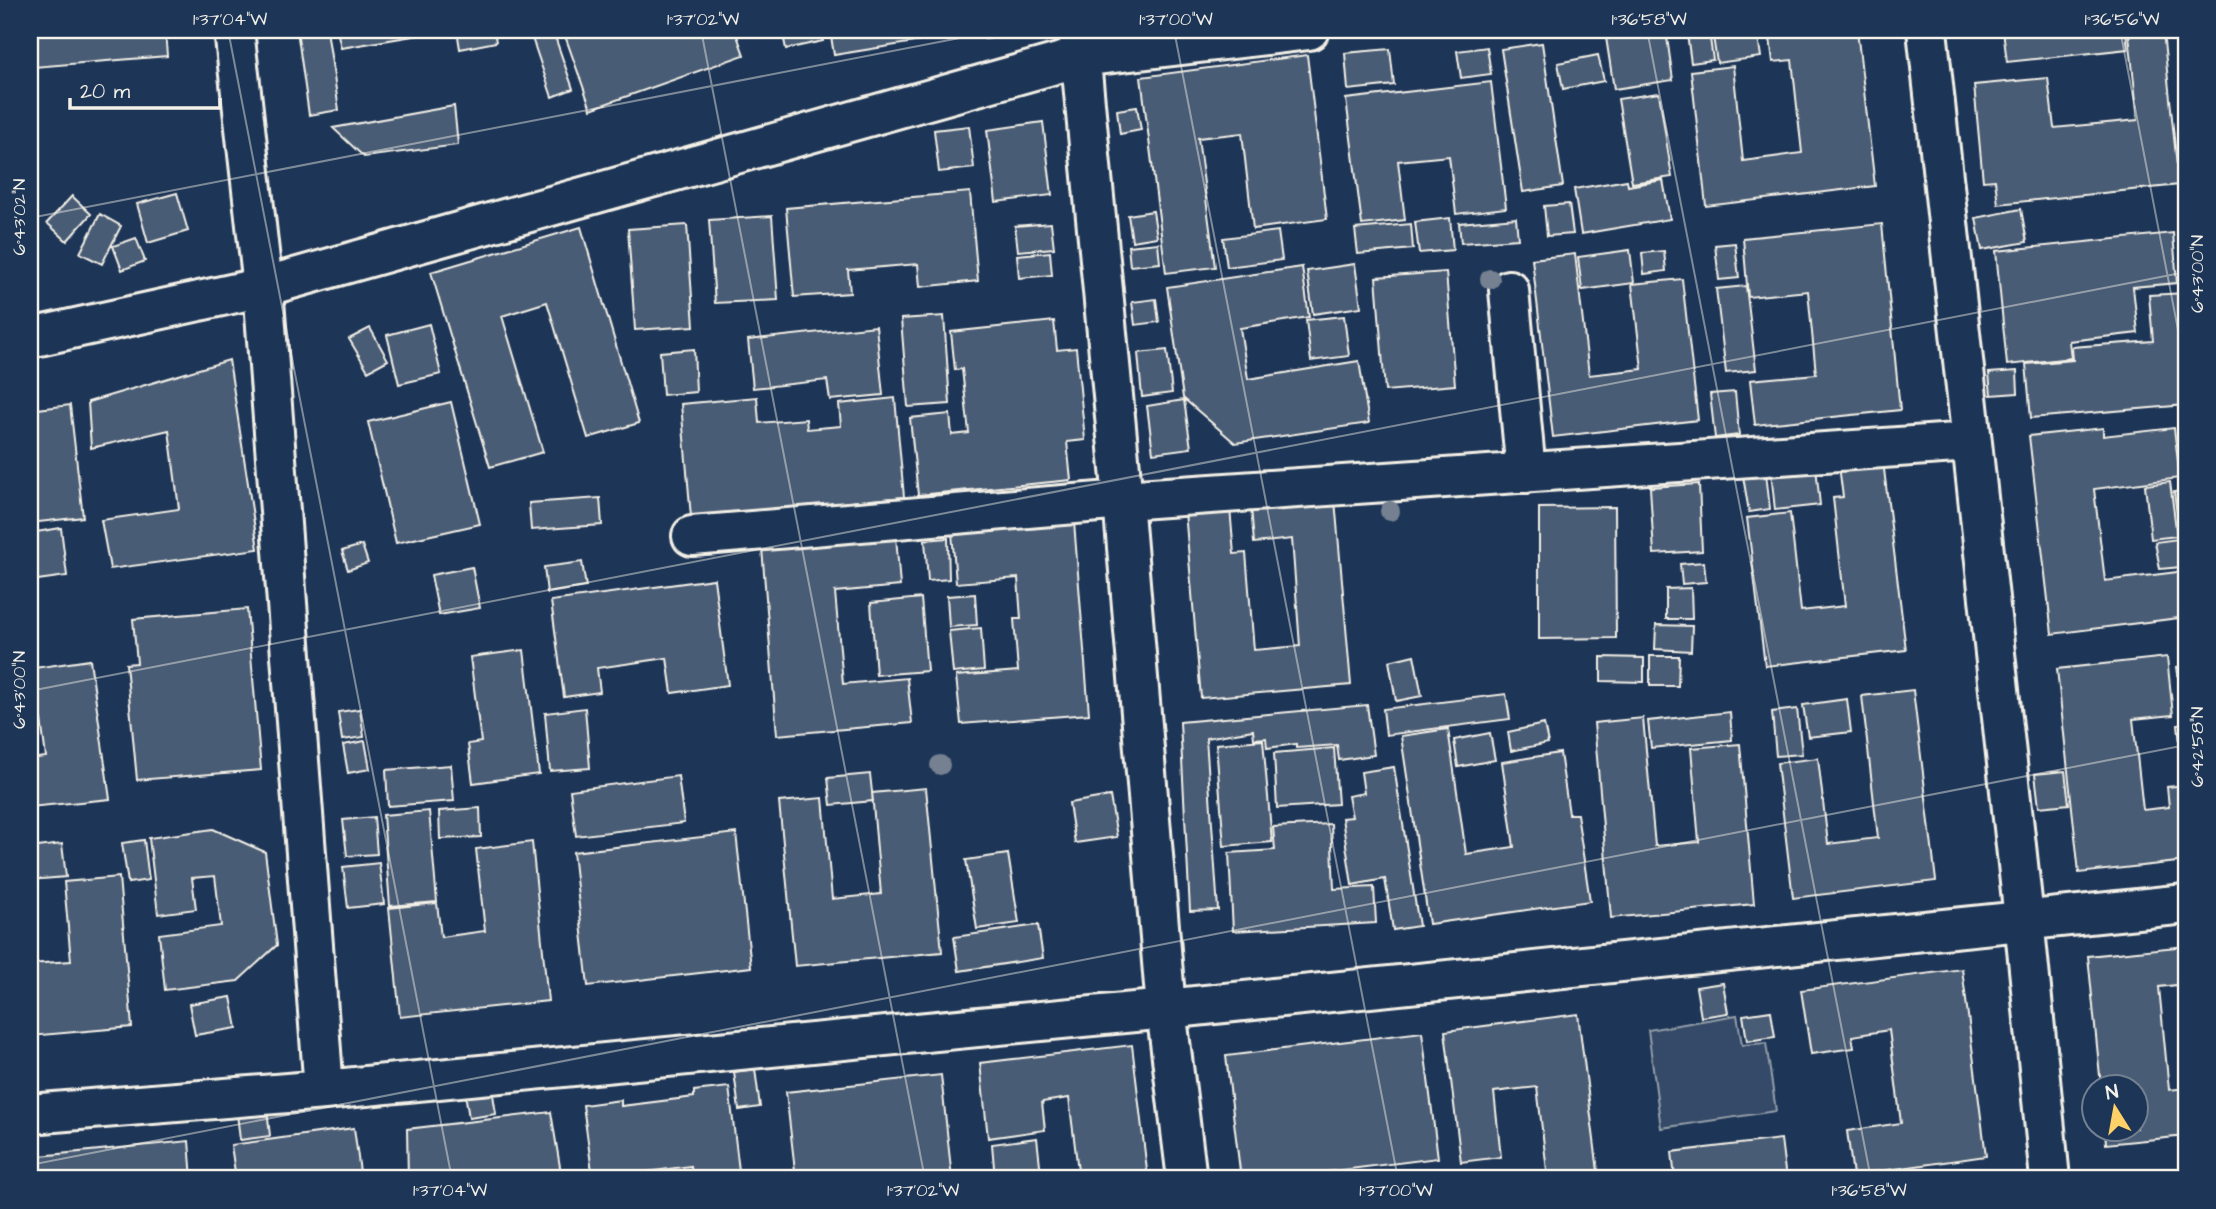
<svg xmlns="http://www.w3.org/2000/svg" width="2216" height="1209" font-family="'Architects Daughter',sans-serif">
<rect width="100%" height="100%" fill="#1d3557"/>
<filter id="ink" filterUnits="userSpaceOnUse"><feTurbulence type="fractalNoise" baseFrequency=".0143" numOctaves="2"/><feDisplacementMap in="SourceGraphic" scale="14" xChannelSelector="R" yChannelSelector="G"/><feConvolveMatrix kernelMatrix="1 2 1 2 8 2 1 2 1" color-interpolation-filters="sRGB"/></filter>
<g filter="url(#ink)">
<path fill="#354a67" stroke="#949ea8" stroke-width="2" d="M 1737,1015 L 1742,1045 L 1766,1043 L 1776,1111 L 1661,1128 L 1648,1030 Z"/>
<path fill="#485b74" stroke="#f4f1e8" stroke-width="2" d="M 31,30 L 165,30 L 167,56 L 34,67 Z
M 297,30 L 327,30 L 339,110 L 309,115 Z
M 337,30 L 449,30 L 341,48 Z
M 457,30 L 494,30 L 496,42 L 460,49 Z
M 563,30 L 623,30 L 623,32 L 629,30 L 735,30 L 744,55 L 591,109 Z
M 782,30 L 820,30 L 823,41 L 786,49 Z
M 830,30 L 925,30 L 927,40 L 834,55 Z
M 983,30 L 1010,30 L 1011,35 L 985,39 Z
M 1612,30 L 1666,30 L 1673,80 L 1614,89 L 1605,31 Z
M 1712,30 L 1757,30 L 1761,57 L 1717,63 Z
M 1769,30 L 1857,30 L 1875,186 L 1706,206 L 1691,71 L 1733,66 L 1743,161 L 1802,153 L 1792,60 L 1773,62 Z
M 2003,30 L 2126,30 L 2128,49 L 2007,62 Z
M 553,31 L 573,89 L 552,97 L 532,38 Z
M 1709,31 L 1713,60 L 1691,63 L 1687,34 Z
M 2163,32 L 2179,185 L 1998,204 L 1995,180 L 1983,181 L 1974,85 L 2048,78 L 2054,128 L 2138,120 L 2129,35 Z
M 1542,43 L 1563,186 L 1523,192 L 1501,49 Z
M 1487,47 L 1491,74 L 1461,78 L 1457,51 Z
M 1390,49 L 1394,85 L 1348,90 L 1345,53 Z
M 1307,55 L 1327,219 L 1253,229 L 1242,133 L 1198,138 L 1215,267 L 1166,273 L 1141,77 Z
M 1598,55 L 1604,81 L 1563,89 L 1558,63 Z
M 1491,82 L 1506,208 L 1456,214 L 1449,156 L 1398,161 L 1405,220 L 1362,225 L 1346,99 Z
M 1659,93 L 1672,177 L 1632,183 L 1618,99 Z
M 454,106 L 458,145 L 364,157 L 333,128 Z
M 1137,107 L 1141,130 L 1120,134 L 1117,110 Z
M 1043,122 L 1052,195 L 996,202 L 987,130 Z
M 969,126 L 974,168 L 939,172 L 934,130 Z
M 1627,180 L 1628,186 L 1663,180 L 1670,219 L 1581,234 L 1574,189 Z
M 970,192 L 978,281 L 920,287 L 918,264 L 848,270 L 850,293 L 794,297 L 786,208 Z
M 177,193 L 188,231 L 148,243 L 137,204 Z
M 72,196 L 91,214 L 67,241 L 47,223 Z
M 1569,204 L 1573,234 L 1547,236 L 1544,206 Z
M 2021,209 L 2027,242 L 1982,250 L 1976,218 Z
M 1153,211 L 1157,237 L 1132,241 L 1128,215 Z
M 100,214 L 121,226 L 102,264 L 80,253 Z
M 772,216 L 778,300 L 715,303 L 709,220 Z
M 1450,218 L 1453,250 L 1419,253 L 1415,222 Z
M 1516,218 L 1518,239 L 1461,243 L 1459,223 Z
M 1051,223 L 1054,248 L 1018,251 L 1015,226 Z
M 1411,224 L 1413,249 L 1358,254 L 1355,229 Z
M 1882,224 L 1900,410 L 1755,425 L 1750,380 L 1816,374 L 1808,291 L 1748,297 L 1743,238 Z
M 687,225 L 694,326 L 635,330 L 628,229 Z
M 581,227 L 639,423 L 588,438 L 547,302 L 502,316 L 543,452 L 490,467 L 431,272 Z
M 1278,231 L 1282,260 L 1227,267 L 1223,238 Z
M 2173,233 L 2177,283 L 2133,287 L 2138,333 L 2069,341 L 2071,358 L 2007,365 L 1996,251 Z
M 136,238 L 145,261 L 122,270 L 113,246 Z
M 1158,243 L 1160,263 L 1130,266 L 1128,246 Z
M 1735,243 L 1739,278 L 1719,280 L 1715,245 Z
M 1630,250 L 1634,283 L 1582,290 L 1578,257 Z
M 1664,251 L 1666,271 L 1644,274 L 1642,253 Z
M 1050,252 L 1052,275 L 1019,278 L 1017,255 Z
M 1575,254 L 1589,375 L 1642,369 L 1632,284 L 1682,279 L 1698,420 L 1553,437 L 1532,259 Z
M 1355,264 L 1361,307 L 1313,314 L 1307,271 Z
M 1302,267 L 1309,317 L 1240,328 L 1248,379 L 1359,361 L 1369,423 L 1235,443 L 1183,398 L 1167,287 Z
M 1446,272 L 1455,385 L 1385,391 L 1376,277 Z
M 1746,286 L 1756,370 L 1726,373 L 1716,289 Z
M 2186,293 L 2186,405 L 2031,418 L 2026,364 L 2073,360 L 2072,347 L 2153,341 L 2149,295 Z
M 1156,299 L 1159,322 L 1135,325 L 1132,302 Z
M 944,316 L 950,404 L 908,407 L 901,319 Z
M 1344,316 L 1349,356 L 1311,361 L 1306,320 Z
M 1054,321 L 1057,350 L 1076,348 L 1085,440 L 1067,442 L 1071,480 L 918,495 L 910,418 L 950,414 L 952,435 L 969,433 L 962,369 L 955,370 L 951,332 Z
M 429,324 L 441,374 L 399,384 L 387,335 Z
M 876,326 L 883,395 L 830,400 L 827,380 L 753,388 L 748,340 Z
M 370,328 L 388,360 L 368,371 L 349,339 Z
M 694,349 L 696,392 L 663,395 L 660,352 Z
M 1167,350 L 1172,393 L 1142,397 L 1138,353 Z
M 229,360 L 258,549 L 110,569 L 101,520 L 179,509 L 169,430 L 91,448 L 88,402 Z
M 2017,371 L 2018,393 L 1991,395 L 1989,373 Z
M 1735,392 L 1739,435 L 1715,438 L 1710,394 Z
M 757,397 L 759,423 L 806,419 L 807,429 L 841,426 L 839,404 L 895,398 L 904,497 L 691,517 L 681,404 Z
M 1184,400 L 1191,448 L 1153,453 L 1147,406 Z
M 451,402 L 480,524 L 396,543 L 368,422 Z
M 70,405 L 83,517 L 30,523 L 30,410 Z
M 2103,428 L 2103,436 L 2174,428 L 2180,478 L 2094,489 L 2105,581 L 2186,571 L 2186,617 L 2052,634 L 2029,436 Z
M 1883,461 L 1906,650 L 1765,666 L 1747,518 L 1790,513 L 1801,611 L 1845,606 L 1833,498 L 1843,497 L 1839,466 Z
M 1816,467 L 1820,505 L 1775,510 L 1771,472 Z
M 1766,473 L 1770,509 L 1749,512 L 1743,476 Z
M 2170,482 L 2177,536 L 2151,539 L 2145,485 Z
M 1699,484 L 1702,551 L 1654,554 L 1650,487 Z
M 2186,490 L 2186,549 L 2182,550 L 2174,492 Z
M 600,498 L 602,525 L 531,530 L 529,503 Z
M 1335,500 L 1351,685 L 1201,698 L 1185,512 L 1230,508 L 1234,554 L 1246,553 L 1254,650 L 1300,646 L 1292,539 L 1254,543 L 1251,507 Z
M 1615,507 L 1616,638 L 1539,639 L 1539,508 Z
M 1074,522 L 1089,714 L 961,724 L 956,676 L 1018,671 L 1014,619 L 1021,619 L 1018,578 L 956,583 L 952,532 Z
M 61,528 L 67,576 L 30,581 L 30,533 Z
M 896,536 L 900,586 L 835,592 L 843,684 L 907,678 L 912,723 L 777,735 L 762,548 Z
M 948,538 L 949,579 L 928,581 L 925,540 Z
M 2178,539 L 2181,567 L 2160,569 L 2155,542 Z
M 362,545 L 368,563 L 348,570 L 342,551 Z
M 582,562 L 586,587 L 547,593 L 544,567 Z
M 1704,562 L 1706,582 L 1682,584 L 1680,564 Z
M 472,567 L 480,608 L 439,615 L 431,575 Z
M 714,579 L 728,685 L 672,693 L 667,658 L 597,668 L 600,692 L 564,697 L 551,601 Z
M 1691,588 L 1692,619 L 1666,619 L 1666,589 Z
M 975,594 L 977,625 L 949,627 L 947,596 Z
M 921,598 L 927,671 L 876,675 L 871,603 Z
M 247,609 L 261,770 L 137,780 L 126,664 L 137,663 L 133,619 Z
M 30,620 L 33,657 L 30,658 Z
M 1656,625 L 1692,626 L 1691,651 L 1655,649 Z
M 981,628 L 984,670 L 953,673 L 949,631 Z
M 524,650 L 539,774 L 473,783 L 468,744 L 481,742 L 470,657 Z
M 1414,655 L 1422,696 L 1396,701 L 1389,661 Z
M 1650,656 L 1679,656 L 1678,686 L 1650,686 Z
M 1601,657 L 1644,658 L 1644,682 L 1601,681 Z
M 2167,657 L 2173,715 L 2133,719 L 2143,810 L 2169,807 L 2167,787 L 2186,785 L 2186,861 L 2079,873 L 2057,669 Z
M 90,660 L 110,799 L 30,807 L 30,759 L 46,757 L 34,668 Z
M 2186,666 L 2186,714 L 2184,714 L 2177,667 Z
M 1913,690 L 1936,881 L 1793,898 L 1777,763 L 1818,758 L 1828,844 L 1878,838 L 1862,696 Z
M 1506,694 L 1510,719 L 1386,735 L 1383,709 Z
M 1847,699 L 1851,732 L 1808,737 L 1803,705 Z
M 1367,705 L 1374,755 L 1339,760 L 1337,745 L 1296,748 L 1296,744 L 1267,748 L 1266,738 L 1254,739 L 1253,730 L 1206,738 L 1218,910 L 1190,911 L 1180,722 Z
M 585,708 L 590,768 L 550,771 L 545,713 Z
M 360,709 L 364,737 L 342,740 L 338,712 Z
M 1797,709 L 1802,754 L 1776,756 L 1772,712 Z
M 1730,712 L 1732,740 L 1651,748 L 1648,721 Z
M 1643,718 L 1655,846 L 1699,842 L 1691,748 L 1740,744 L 1754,904 L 1611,918 L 1594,723 Z
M 2186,723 L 2186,781 L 2184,781 L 2178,724 Z
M 1544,724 L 1548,743 L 1511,751 L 1508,732 Z
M 1448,729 L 1466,854 L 1514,847 L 1502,762 L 1560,753 L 1569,814 L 1577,814 L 1590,901 L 1429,924 L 1401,736 Z
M 1490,733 L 1495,760 L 1458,767 L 1454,740 Z
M 1263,740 L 1272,842 L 1224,846 L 1216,744 Z
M 365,741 L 370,769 L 348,773 L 343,745 Z
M 1334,748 L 1338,804 L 1277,808 L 1274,753 Z
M 451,765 L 454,801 L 388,806 L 386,770 Z
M 1394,767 L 1419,926 L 1393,930 L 1385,879 L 1352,885 L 1342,818 L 1352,817 L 1348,796 L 1364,793 L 1361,772 Z
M 2065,771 L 2069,804 L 2039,807 L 2035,774 Z
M 870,774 L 873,801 L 831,805 L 828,778 Z
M 678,776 L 684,823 L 576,836 L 570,790 Z
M 926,788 L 942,952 L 795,966 L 779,802 L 823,798 L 832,899 L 881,894 L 872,793 Z
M 1110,796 L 1117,837 L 1075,843 L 1069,803 Z
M 480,808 L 481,837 L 440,839 L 439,811 Z
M 429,811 L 437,902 L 390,906 L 383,815 Z
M 374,817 L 377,854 L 347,856 L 343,820 Z
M 1331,824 L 1334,889 L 1374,887 L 1376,923 L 1233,931 L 1229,853 L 1275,850 L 1273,827 Z
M 213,829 L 265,852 L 277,945 L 238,981 L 165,990 L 159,934 L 221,926 L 215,876 L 192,878 L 196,909 L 158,914 L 149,838 Z
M 736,833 L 751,967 L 588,986 L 573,852 Z
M 144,840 L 149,880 L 128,883 L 122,843 Z
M 532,842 L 548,1001 L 400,1017 L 389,908 L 437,903 L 441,937 L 485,931 L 476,849 Z
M 62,844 L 66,877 L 30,880 L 30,848 Z
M 1008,854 L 1019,923 L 977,929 L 966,860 Z
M 379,863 L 384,904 L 348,908 L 343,867 Z
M 119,877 L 132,1027 L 30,1036 L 30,964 L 71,961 L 64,882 Z
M 1038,925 L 1043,958 L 959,971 L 954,937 Z
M 2186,946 L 2186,984 L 2159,987 L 2169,1090 L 2186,1088 L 2186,1136 L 2106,1144 L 2105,1128 L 2136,1128 L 2136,1086 L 2101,1086 L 2088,956 Z
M 1962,969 L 1986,1156 L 1853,1175 L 1847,1131 L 1901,1123 L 1889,1030 L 1852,1036 L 1854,1048 L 1811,1054 L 1801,990 Z
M 1723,983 L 1728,1013 L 1701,1017 L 1696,987 Z
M 231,997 L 237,1028 L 195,1035 L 189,1004 Z
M 1771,1011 L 1775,1037 L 1747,1041 L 1743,1015 Z
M 1578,1014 L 1599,1179 L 1548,1179 L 1537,1087 L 1494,1092 L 1501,1157 L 1461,1162 L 1445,1031 Z
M 1422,1032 L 1438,1158 L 1270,1179 L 1241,1179 L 1226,1056 Z
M 1132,1045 L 1148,1179 L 1079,1179 L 1069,1098 L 1042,1102 L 1045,1130 L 988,1138 L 980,1063 Z
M 755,1069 L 760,1107 L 739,1110 L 734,1072 Z
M 941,1075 L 952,1179 L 796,1179 L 786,1092 Z
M 729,1087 L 740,1179 L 692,1179 L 691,1166 L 639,1173 L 639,1179 L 593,1179 L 583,1105 L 621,1100 L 621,1106 L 694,1097 L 694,1091 Z
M 492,1088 L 496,1114 L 469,1118 L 465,1093 Z
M 267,1109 L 270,1136 L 240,1140 L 237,1113 Z
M 551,1112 L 562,1179 L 408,1179 L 407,1129 Z
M 354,1128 L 360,1172 L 305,1179 L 236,1179 L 231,1145 Z
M 1037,1138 L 1041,1174 L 995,1179 L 992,1144 Z
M 1781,1139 L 1786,1179 L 1675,1179 L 1672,1152 Z
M 189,1141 L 192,1179 L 30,1179 L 30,1157 Z
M 1979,1169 L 1981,1179 L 1944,1179 L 1943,1174 Z"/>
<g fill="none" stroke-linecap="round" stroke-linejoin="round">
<g stroke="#f4f1e8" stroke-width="44">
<path id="minor" d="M 234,30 L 263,287 L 324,1090
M 1078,30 L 1123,500 L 1166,1009 L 1187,1179
M 1927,30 L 2024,919 L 2050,1179
M 1509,290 L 1526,473
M 30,338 L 263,287 L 1080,57 L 1309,30
M 692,536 L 1123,500 L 1971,442
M 30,1114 L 324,1090 L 1166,1009 L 2186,904"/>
</g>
<use href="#minor" stroke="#1d3557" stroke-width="38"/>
</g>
<g fill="#748191">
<circle cx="1490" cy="279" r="10"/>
<circle cx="1390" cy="511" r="10"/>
<circle cx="940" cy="765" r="10"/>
</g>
</g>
<path fill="none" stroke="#f4f1e8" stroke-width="2" stroke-opacity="0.45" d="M 228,30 L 452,1179M 701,30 L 925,1179M 1174,30 L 1398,1179M 1647,30 L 1871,1179M 2120,30 L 2186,371M 30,218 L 1001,30M 30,691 L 2186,272M 30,1165 L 2186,745"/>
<rect width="2216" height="1209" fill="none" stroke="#1d3557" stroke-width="77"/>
<g transform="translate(2115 1108) rotate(349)"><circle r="33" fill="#1d3557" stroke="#738091" stroke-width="2"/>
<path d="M0-5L12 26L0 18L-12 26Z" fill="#ffd166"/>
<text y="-10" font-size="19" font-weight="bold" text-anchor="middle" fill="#f4f1e8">N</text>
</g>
<path d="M70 98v10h150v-10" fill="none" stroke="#f4f1e8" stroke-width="3.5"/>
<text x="80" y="98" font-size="21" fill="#f4f1e8" stroke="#1d3557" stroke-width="5" paint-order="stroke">20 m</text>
<rect x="38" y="38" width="2140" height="1132" fill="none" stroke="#f4f1e8" stroke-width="2.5"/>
<g font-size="18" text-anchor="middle" fill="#f4f1e8">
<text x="230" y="25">1°37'04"W</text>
<text x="703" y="25">1°37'02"W</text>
<text x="1176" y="25">1°37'00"W</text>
<text x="1649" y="25">1°36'58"W</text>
<text x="2122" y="25">1°36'56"W</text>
<text transform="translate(19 217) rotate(-90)" y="6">6°43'02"N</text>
<text transform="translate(2197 274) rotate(-90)" y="6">6°43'00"N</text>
<text transform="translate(19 690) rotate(-90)" y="6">6°43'00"N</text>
<text transform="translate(2197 747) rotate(-90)" y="6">6°42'58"N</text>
<text x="450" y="1196">1°37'04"W</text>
<text x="923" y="1196">1°37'02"W</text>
<text x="1396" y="1196">1°37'00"W</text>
<text x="1869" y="1196">1°36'58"W</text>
</g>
</svg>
